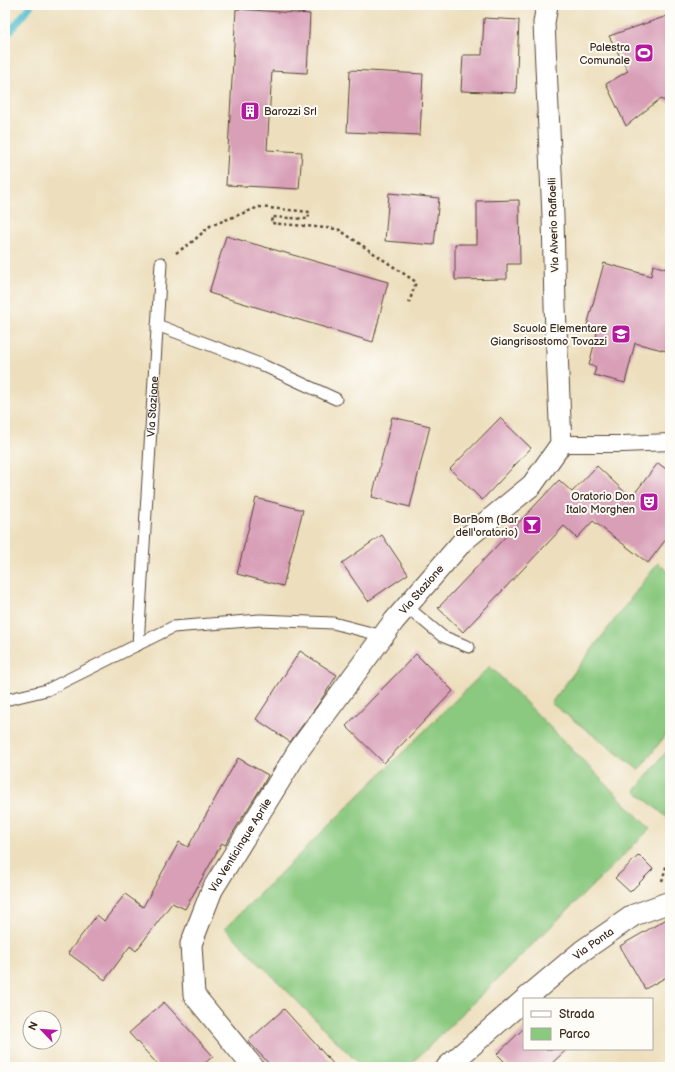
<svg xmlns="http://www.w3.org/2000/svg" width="675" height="1072" font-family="'Balsamiq Sans',sans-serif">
<rect width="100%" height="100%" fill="#fdfcf7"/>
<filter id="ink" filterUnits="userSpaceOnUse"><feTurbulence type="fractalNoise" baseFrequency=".025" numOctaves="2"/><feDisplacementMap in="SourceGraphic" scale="8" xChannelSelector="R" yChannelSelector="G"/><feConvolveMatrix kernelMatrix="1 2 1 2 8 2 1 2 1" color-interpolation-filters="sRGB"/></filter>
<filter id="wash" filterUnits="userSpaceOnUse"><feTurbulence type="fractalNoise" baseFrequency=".012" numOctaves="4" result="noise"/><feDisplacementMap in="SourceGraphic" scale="16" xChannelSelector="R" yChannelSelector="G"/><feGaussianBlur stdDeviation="0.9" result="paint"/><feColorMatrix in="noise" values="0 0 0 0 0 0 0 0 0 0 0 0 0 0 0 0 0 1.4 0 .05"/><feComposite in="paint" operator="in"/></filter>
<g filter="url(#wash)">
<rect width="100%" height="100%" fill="#eddfbd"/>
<path fill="#8ac97f" stroke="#627a4e" d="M 658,563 L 670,573 L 670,729 L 639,770 L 551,703 Z
M 490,666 L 650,829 L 408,1067 L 362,1067 L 225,928 Z
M 670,747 L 670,816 L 668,818 L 635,791 Z"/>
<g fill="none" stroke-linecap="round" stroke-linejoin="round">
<path stroke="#53bfce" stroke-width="7" d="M 5,38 L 31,5"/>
</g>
<g id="blocks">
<path fill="#d89fb7" d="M 236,9 L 310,14 L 307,73 L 272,71 L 267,150 L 302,152 L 299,189 L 226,185 Z
M 670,15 L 670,103 L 660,99 L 626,126 L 606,84 L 628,71 L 609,36 Z
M 484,18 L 519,20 L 516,93 L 461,91 L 463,55 L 482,55 Z
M 350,70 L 423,74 L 420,135 L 347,132 Z
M 389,193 L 439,198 L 434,245 L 385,241 Z
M 519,200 L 520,264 L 507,264 L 507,279 L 455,280 L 455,244 L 477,244 L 477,201 Z
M 226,236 L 388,282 L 373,342 L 209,293 Z
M 604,263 L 651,276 L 653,265 L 670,270 L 670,352 L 635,343 L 625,383 L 594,375 L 596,367 L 589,365 L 598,329 L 587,326 Z
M 392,417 L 430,426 L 410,507 L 372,497 Z
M 500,418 L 531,448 L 482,500 L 450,469 Z
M 658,463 L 670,472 L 670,534 L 648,563 L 593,521 L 577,538 L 564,526 L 463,632 L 438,608 L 559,480 L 572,492 L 597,466 L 631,498 Z
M 256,498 L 303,510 L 283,586 L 237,574 Z
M 382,535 L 408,574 L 368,601 L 342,563 Z
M 300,651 L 337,675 L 319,703 L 290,742 L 256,719 Z
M 416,654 L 453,691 L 384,763 L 346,726 Z
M 238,758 L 268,775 L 264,783 L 225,845 L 222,843 L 185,909 L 172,903 L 136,951 L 130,946 L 105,980 L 68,953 L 97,915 L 104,921 L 125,894 L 143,907 L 179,842 L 188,847 Z
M 639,855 L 653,869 L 630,892 L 615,878 Z
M 670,917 L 670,975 L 645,989 L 620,946 Z
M 164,1002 L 213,1056 L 201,1067 L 160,1067 L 129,1033 Z
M 284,1009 L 336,1067 L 272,1067 L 248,1041 Z
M 524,1028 L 524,1049 L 567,1049 L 548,1067 L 510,1067 L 497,1054 Z"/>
</g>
</g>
<g filter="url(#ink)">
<use href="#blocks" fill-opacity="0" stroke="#564536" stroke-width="1"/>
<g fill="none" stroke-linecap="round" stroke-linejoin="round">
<g stroke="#564536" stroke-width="13">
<g id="service">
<path d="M 157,325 L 260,364 L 336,399"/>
<path d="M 406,606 L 442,636 L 469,647"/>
<path id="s1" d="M 138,645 L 161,263"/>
<path d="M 5,700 L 47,690 L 173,627 L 260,620 L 333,623 L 383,636"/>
</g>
</g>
<g stroke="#564536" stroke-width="18">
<path id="pedestrian" d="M 561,444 L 623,444 L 670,442"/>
</g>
<g stroke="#564536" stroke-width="23">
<g id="minor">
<path id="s2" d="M 525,999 L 582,951 L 634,915 L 670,902"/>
<path id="s3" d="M 253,1067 L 194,995 L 191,944 L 212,890 L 298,751 L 394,621 L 463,541 L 532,485 L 561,444 L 555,306 L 553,216 L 544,23 L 547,5"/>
<path d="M 447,1067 L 524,1000"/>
</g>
</g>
<path stroke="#564536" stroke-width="2.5" stroke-dasharray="3 3" stroke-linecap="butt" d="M 176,253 L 192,242 L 210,226 L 259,207 L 310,212 L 308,219 L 272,217 L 271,223 L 338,229 L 416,282 L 409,303
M 662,881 L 670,853"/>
<use href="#service" stroke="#fff" stroke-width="11"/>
<use href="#pedestrian" stroke="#fff" stroke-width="16"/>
<use href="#minor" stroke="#fff" stroke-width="21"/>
</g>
</g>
<defs>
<g id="stadium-square" transform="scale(1)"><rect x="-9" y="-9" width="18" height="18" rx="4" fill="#b5179e" stroke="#fdfcf7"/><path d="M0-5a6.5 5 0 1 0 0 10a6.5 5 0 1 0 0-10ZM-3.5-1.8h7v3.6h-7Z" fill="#fff"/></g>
<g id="building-square" transform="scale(1)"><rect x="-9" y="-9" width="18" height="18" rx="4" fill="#b5179e" stroke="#fdfcf7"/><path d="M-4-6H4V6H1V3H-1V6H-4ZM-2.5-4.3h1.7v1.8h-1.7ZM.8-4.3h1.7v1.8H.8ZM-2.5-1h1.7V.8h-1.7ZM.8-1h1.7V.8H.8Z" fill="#fff"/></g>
<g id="school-square" transform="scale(1)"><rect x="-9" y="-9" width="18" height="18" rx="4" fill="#b5179e" stroke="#fdfcf7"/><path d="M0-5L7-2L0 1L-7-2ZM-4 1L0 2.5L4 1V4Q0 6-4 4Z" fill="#fff"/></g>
<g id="theatre-square" transform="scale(1)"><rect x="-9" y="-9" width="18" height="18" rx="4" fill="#b5179e" stroke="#fdfcf7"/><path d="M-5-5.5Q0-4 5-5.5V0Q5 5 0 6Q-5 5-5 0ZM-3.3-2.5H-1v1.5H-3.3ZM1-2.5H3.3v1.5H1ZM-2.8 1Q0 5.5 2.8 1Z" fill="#fff"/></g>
<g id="bar-square" transform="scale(1)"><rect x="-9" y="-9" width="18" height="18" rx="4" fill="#b5179e" stroke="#fdfcf7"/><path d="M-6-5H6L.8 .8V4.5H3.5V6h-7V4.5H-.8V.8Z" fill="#fff"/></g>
</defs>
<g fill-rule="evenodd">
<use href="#stadium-square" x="644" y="53"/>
<use href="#building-square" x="250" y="111"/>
<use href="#school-square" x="621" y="334"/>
<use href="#theatre-square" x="649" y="502"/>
<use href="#bar-square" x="532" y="525"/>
</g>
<g text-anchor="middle" stroke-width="4" stroke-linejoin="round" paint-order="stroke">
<g font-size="11" fill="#3b2a1e" stroke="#fdfcf7" text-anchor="end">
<text x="630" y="51">Palestra<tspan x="630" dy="13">Comunale</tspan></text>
<text x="264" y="115" text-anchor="start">Barozzi Srl</text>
<text x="607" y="332">Scuola Elementare<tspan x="607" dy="13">Giangrisostomo Tovazzi</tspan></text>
<text x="635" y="500">Oratorio Don<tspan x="635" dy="13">Italo Morghen</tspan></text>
<text x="518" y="523">BarBom (Bar<tspan x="518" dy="13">dell'oratorio)</tspan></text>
</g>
<g font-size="11" fill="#3b2a1e" stroke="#fdfcf7">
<text transform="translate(553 225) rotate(-92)" y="4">Via Alverio Raffaelli</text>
<text dy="4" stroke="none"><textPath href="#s1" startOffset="239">Via Stazione</textPath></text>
<text dy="4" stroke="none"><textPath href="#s3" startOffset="569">Via Stazione</textPath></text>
<text dy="4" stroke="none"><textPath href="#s3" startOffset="255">Via Venticinque Aprile</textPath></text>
<text dy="4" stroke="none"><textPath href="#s2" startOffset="88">Via Ponta</textPath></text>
</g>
</g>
<rect width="675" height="1072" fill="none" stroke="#fdfcf7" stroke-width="20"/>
<rect x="523" y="998" width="130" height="52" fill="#fdfcf7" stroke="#afa8a0"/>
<rect x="531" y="1011" width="20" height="6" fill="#ffffff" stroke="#afa8a0"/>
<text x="559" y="1018" font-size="12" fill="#3b2a1e">Strada</text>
<rect x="531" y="1028" width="20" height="12" fill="#8ac97f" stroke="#afa8a0"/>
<text x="559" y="1038" font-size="12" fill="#3b2a1e">Parco</text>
<g transform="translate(42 1030) rotate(295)"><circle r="19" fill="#fdfcf7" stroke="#afa8a0"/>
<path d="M0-3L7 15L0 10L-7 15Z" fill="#b5179e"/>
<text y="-6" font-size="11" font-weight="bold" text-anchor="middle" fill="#3b2a1e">N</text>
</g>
</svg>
